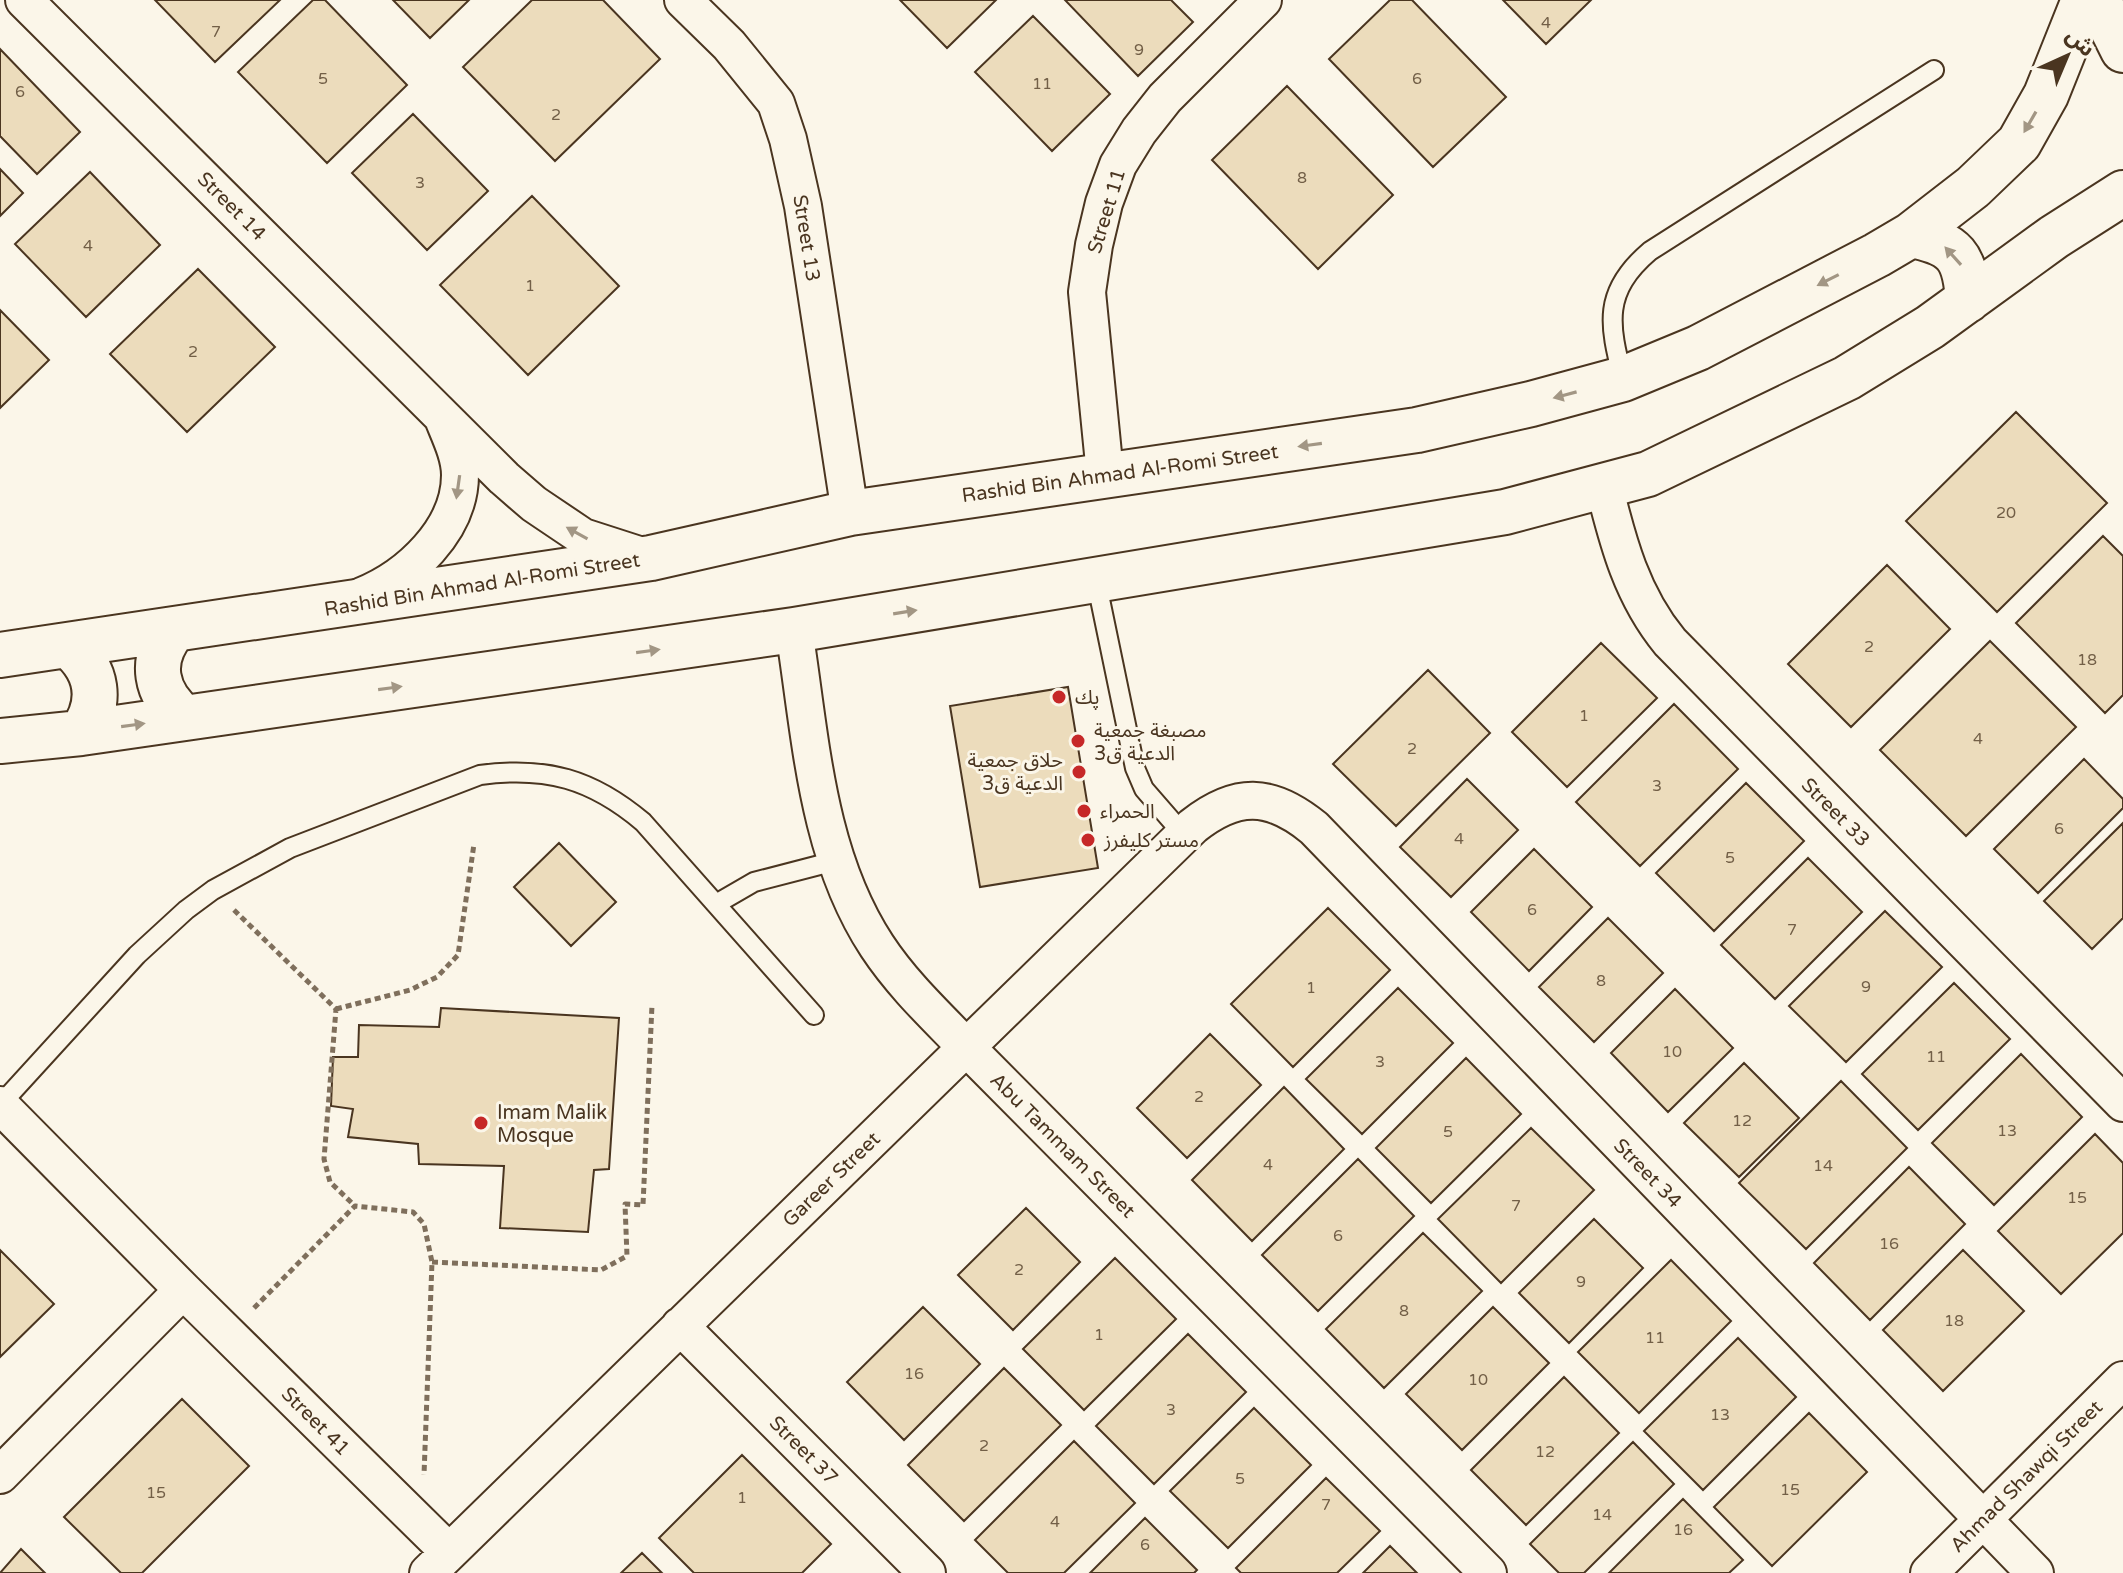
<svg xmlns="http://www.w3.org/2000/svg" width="2123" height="1573" font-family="'Varela Round','Noto Sans Arabic',sans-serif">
<rect width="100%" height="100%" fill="#fbf6e9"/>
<path fill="#ecdcbc" stroke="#4a3520" stroke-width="2" d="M 155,0 L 280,0 L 215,62 Z
M 313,0 L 325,0 L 407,85 L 327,163 L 238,72 Z
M 393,0 L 469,0 L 430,38 Z
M 532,0 L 603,0 L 660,59 L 555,161 L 463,67 Z
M 900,0 L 996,0 L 947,48 Z
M 1065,0 L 1171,0 L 1193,22 L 1138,76 Z
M 1390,0 L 1412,0 L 1506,97 L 1433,167 L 1329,59 Z
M 1503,0 L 1591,0 L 1546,44 Z
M 1033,16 L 1110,94 L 1052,151 L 975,72 Z
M 0,49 L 80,132 L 37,174 L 0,136 Z
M 1287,86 L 1393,195 L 1318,269 L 1212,160 Z
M 413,114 L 488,191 L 427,250 L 352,173 Z
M 0,169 L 23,193 L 0,216 Z
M 90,172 L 160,245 L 86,317 L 15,244 Z
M 532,196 L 619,286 L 528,375 L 440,285 Z
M 198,269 L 275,347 L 187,432 L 110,354 Z
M 0,310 L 49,360 L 0,408 Z
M 2016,412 L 2107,503 L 1997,612 L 1906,521 Z
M 2103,536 L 2123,556 L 2123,695 L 2105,713 L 2016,623 Z
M 1887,565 L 1950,629 L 1851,727 L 1788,664 Z
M 1990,641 L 2076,727 L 1966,836 L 1880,750 Z
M 1601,643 L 1657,698 L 1567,787 L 1512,732 Z
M 1428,670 L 1490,733 L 1396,826 L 1333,764 Z
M 1068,687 L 1098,868 L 980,887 L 950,706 Z
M 1674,704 L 1738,769 L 1640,866 L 1576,802 Z
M 2084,759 L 2123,799 L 2123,808 L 2038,893 L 1994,849 Z
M 1467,779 L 1518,830 L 1451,897 L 1400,847 Z
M 1746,783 L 1804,841 L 1714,931 L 1656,873 Z
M 2123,823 L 2123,918 L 2092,949 L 2044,901 Z
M 559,843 L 616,902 L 571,946 L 514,887 Z
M 1534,849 L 1592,907 L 1529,971 L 1471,912 Z
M 1808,858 L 1862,912 L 1775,999 L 1721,945 Z
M 1328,908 L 1390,970 L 1293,1067 L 1231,1004 Z
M 1885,911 L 1942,967 L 1846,1062 L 1789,1006 Z
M 1608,918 L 1663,973 L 1594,1042 L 1539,987 Z
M 1954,983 L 2010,1039 L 1918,1130 L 1862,1074 Z
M 1398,988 L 1453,1043 L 1362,1134 L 1306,1079 Z
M 1675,989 L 1733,1048 L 1668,1112 L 1611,1053 Z
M 441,1008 L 619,1018 L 609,1169 L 594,1170 L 588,1232 L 500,1228 L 504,1166 L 419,1164 L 418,1144 L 348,1137 L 353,1109 L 331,1106 L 333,1057 L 358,1057 L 359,1025 L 439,1027 Z
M 1210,1034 L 1261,1085 L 1187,1158 L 1137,1108 Z
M 2021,1054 L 2082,1117 L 1994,1205 L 1932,1143 Z
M 1466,1058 L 1521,1114 L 1431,1203 L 1376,1148 Z
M 1744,1063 L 1799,1118 L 1739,1177 L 1684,1123 Z
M 1841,1081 L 1907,1148 L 1806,1249 L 1739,1183 Z
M 1284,1087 L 1344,1149 L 1252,1241 L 1192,1180 Z
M 1531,1128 L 1594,1190 L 1501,1283 L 1438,1219 Z
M 2095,1134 L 2123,1163 L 2123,1233 L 2061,1294 L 1998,1231 Z
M 1358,1159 L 1414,1216 L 1318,1311 L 1262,1255 Z
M 1909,1167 L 1965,1224 L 1870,1320 L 1814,1263 Z
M 1026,1208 L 1080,1262 L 1013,1330 L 958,1275 Z
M 1594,1219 L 1643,1268 L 1569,1343 L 1519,1293 Z
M 1423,1233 L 1482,1291 L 1384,1388 L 1326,1329 Z
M 0,1250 L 54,1304 L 0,1357 Z
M 1963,1250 L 2024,1311 L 1943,1391 L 1883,1330 Z
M 1115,1258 L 1176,1319 L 1084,1410 L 1023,1349 Z
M 1671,1260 L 1731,1321 L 1639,1413 L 1578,1352 Z
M 923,1307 L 980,1364 L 904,1440 L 847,1382 Z
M 1493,1307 L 1549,1363 L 1462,1450 L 1406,1394 Z
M 1188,1334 L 1246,1392 L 1154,1484 L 1096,1426 Z
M 1738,1338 L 1796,1397 L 1703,1490 L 1644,1431 Z
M 1004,1368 L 1061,1425 L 964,1521 L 908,1465 Z
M 1564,1377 L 1619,1433 L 1526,1525 L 1471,1470 Z
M 182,1399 L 249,1466 L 142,1573 L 121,1573 L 64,1517 Z
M 1254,1408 L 1311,1465 L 1228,1548 L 1170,1491 Z
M 1809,1413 L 1867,1472 L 1772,1566 L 1714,1507 Z
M 1074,1441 L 1135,1503 L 1064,1573 L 1008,1573 L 975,1540 Z
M 1633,1442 L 1674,1484 L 1584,1573 L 1559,1573 L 1530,1544 Z
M 742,1455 L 831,1544 L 802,1573 L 694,1573 L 659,1538 Z
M 1326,1478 L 1380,1531 L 1337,1573 L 1241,1573 L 1236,1568 Z
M 1683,1499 L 1743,1560 L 1729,1573 L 1609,1573 Z
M 1145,1518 L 1197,1570 L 1194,1573 L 1090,1573 Z
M 1390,1546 L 1417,1573 L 1363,1573 Z
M 21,1549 L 45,1573 L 0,1573 Z
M 642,1553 L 662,1573 L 621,1573 Z"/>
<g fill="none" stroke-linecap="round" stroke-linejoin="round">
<g stroke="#4a3520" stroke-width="22">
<path id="service" d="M 1623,379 C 1609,324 1602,292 1650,251 L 1934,70
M 1096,580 L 1135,768 L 1144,789 L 1184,835
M 716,904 L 754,882 L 835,861
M 0,1105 L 137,955 L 186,910 L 213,890 L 290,848 L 480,775 C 546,766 592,779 643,822 L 814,1015"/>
</g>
<g stroke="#4a3520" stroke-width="40">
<path id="minor" d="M 24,0 L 504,478 L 534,504 L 583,537 L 645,557
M 683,0 L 729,45 L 776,103 L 788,139 L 803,206 L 850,513
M 1105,474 L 1087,292 L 1094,245 L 1104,203 L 1118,165 L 1139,131 L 1165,98 L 1263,0
M 1604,486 C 1618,543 1632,596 1670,642 L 2123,1103
M 362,596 C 409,577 460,530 460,475 C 460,457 451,438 444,421
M 794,630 C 811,738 816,853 877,946 C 902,984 935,1015 966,1047 L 1488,1573
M 0,1105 L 183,1290 L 449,1552
M 680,1326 L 927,1573
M 0,1475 L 183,1290
M 428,1573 L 1193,826 C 1236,792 1270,792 1314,828 L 2035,1573
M 1929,1573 L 2123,1380"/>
</g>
<g stroke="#4a3520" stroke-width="48">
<path id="tertiary" d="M 2098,0 L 2123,50
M 1911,235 C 1956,244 1965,256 1968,300
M 174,630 C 148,660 155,694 185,718
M 69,646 C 98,670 103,702 81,733
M 0,655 L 651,558 L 850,513 L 1417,430 L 1531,404 L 1623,379 L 1698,348 L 1877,255 L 1911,235 L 1973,187 L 2019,143 L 2046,95 L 2084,0
M 0,741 L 81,733 L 794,630 L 1505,512 L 1648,474 L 1847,378 L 1930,327 L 2054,237 L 2123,193"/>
</g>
<path stroke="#7f6f5c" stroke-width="5" stroke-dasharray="6 4" stroke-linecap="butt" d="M 234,910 L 336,1009 L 324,1159 L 330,1182 L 355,1206
M 336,1009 L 410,990 L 437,977 L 458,955 L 474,844
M 432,1262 L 601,1270 L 627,1256 L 625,1204 L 643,1205 L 652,1005
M 254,1308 L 355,1206 L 413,1212 L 424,1224 L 432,1262 L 424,1475"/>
<use href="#service" stroke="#fbf6e9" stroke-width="18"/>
<use href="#minor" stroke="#fbf6e9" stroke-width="36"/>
<use href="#tertiary" stroke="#fbf6e9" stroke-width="44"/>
</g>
<defs><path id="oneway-solid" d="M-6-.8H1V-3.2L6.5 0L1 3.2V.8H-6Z" transform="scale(2)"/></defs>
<g fill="#a29684">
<use href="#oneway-solid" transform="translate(2030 122) rotate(120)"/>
<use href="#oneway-solid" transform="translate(1953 256) rotate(-132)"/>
<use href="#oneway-solid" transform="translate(1828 280) rotate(153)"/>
<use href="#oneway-solid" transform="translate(1565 395) rotate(165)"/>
<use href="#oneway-solid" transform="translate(1310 445) rotate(172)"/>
<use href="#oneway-solid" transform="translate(458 487) rotate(98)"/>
<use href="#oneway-solid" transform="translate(577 533) rotate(-151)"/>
<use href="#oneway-solid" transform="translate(905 612) rotate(-9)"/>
<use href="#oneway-solid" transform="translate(648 651) rotate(-8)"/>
<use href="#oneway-solid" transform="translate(390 688) rotate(-8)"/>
<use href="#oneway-solid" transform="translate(133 725) rotate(-8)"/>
</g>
<g fill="#c62828" stroke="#fbf6e9" stroke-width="3">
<circle cx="1059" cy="697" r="8"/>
<circle cx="1078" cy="741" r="8"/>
<circle cx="1079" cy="772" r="8"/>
<circle cx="1084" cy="811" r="8"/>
<circle cx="1088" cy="840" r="8"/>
<circle cx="481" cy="1123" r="8"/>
</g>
<g text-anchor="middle" stroke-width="6" stroke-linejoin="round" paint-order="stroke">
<g font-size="16" fill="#725f47">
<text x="1546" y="28">4</text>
<text x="216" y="37">7</text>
<text x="1139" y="55">9</text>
<text x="323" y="84">5</text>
<text x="1417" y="84">6</text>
<text x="1042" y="89">11</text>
<text x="20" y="97">6</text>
<text x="556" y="120">2</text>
<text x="1302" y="183">8</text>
<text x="420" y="188">3</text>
<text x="88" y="251">4</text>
<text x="530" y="291">1</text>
<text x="193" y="357">2</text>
<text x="2006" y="518">20</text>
<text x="1869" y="652">2</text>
<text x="2087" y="665">18</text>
<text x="1584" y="721">1</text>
<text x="1978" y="744">4</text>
<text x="1412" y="754">2</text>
<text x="1657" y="791">3</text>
<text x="2059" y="834">6</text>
<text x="1459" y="844">4</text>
<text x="1730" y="863">5</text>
<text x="1532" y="915">6</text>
<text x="1792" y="935">7</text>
<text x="1601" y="986">8</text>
<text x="1866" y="992">9</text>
<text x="1311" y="993">1</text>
<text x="1672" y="1057">10</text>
<text x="1936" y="1062">11</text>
<text x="1380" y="1067">3</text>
<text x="1199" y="1102">2</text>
<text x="1742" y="1126">12</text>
<text x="2007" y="1136">13</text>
<text x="1448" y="1137">5</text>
<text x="1268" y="1170">4</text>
<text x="1823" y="1171">14</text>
<text x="2077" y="1203">15</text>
<text x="1516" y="1211">7</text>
<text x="1338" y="1241">6</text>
<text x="1889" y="1249">16</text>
<text x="1019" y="1275">2</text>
<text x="1581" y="1287">9</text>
<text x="1404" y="1316">8</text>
<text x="1954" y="1326">18</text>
<text x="1099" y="1340">1</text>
<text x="1655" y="1343">11</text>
<text x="914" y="1379">16</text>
<text x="1478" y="1385">10</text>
<text x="1171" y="1415">3</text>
<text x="1720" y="1420">13</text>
<text x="984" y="1451">2</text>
<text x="1545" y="1457">12</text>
<text x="1240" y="1484">5</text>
<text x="1790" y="1495">15</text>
<text x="156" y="1498">15</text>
<text x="742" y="1503">1</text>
<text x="1326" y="1510">7</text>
<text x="1602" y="1520">14</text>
<text x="1055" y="1527">4</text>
<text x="1683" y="1535">16</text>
<text x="1145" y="1550">6</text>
</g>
<g font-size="20" fill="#4a3520" stroke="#fbf6e9">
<text transform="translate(232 206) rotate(45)" y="7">Street 14</text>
<text transform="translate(1106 211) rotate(-73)" y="7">Street 11</text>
<text transform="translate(807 238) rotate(81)" y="7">Street 13</text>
<text transform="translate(1120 473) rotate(-8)" y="7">Rashid Bin Ahmad Al-Romi Street</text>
<text transform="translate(482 584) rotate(-9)" y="7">Rashid Bin Ahmad Al-Romi Street</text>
<text transform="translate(1836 812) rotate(45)" y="7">Street 33</text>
<text transform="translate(1063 1145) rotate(45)" y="7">Abu Tammam Street</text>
<text transform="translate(1648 1173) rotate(46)" y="7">Street 34</text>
<text transform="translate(831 1179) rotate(-44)" y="7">Gareer Street</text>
<text transform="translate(316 1421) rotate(45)" y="7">Street 41</text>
<text transform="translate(804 1450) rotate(45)" y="7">Street 37</text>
<text transform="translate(2026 1476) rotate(-45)" y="7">Ahmad Shawqi Street</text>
</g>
<g font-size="20" fill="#4a3520" stroke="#fbf6e9" text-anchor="start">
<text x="1075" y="704">پك</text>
<text x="1094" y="737">مصبغة جمعية<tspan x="1094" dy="23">الدعية ق3</tspan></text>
<text x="1063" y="767" text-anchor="end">حلاق جمعية<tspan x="1063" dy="23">الدعية ق3</tspan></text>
<text x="1100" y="818">الحمراء</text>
<text x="1104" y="847">مستر كليفرز</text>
<text x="497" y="1119">Imam Malik<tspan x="497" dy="23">Mosque</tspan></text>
</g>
</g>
<g transform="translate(2067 56) rotate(44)" stroke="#fbf6e9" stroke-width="6" paint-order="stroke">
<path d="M0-6L14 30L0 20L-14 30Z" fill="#4a3520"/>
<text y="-12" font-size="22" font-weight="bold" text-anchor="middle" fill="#4a3520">ش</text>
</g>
</svg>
